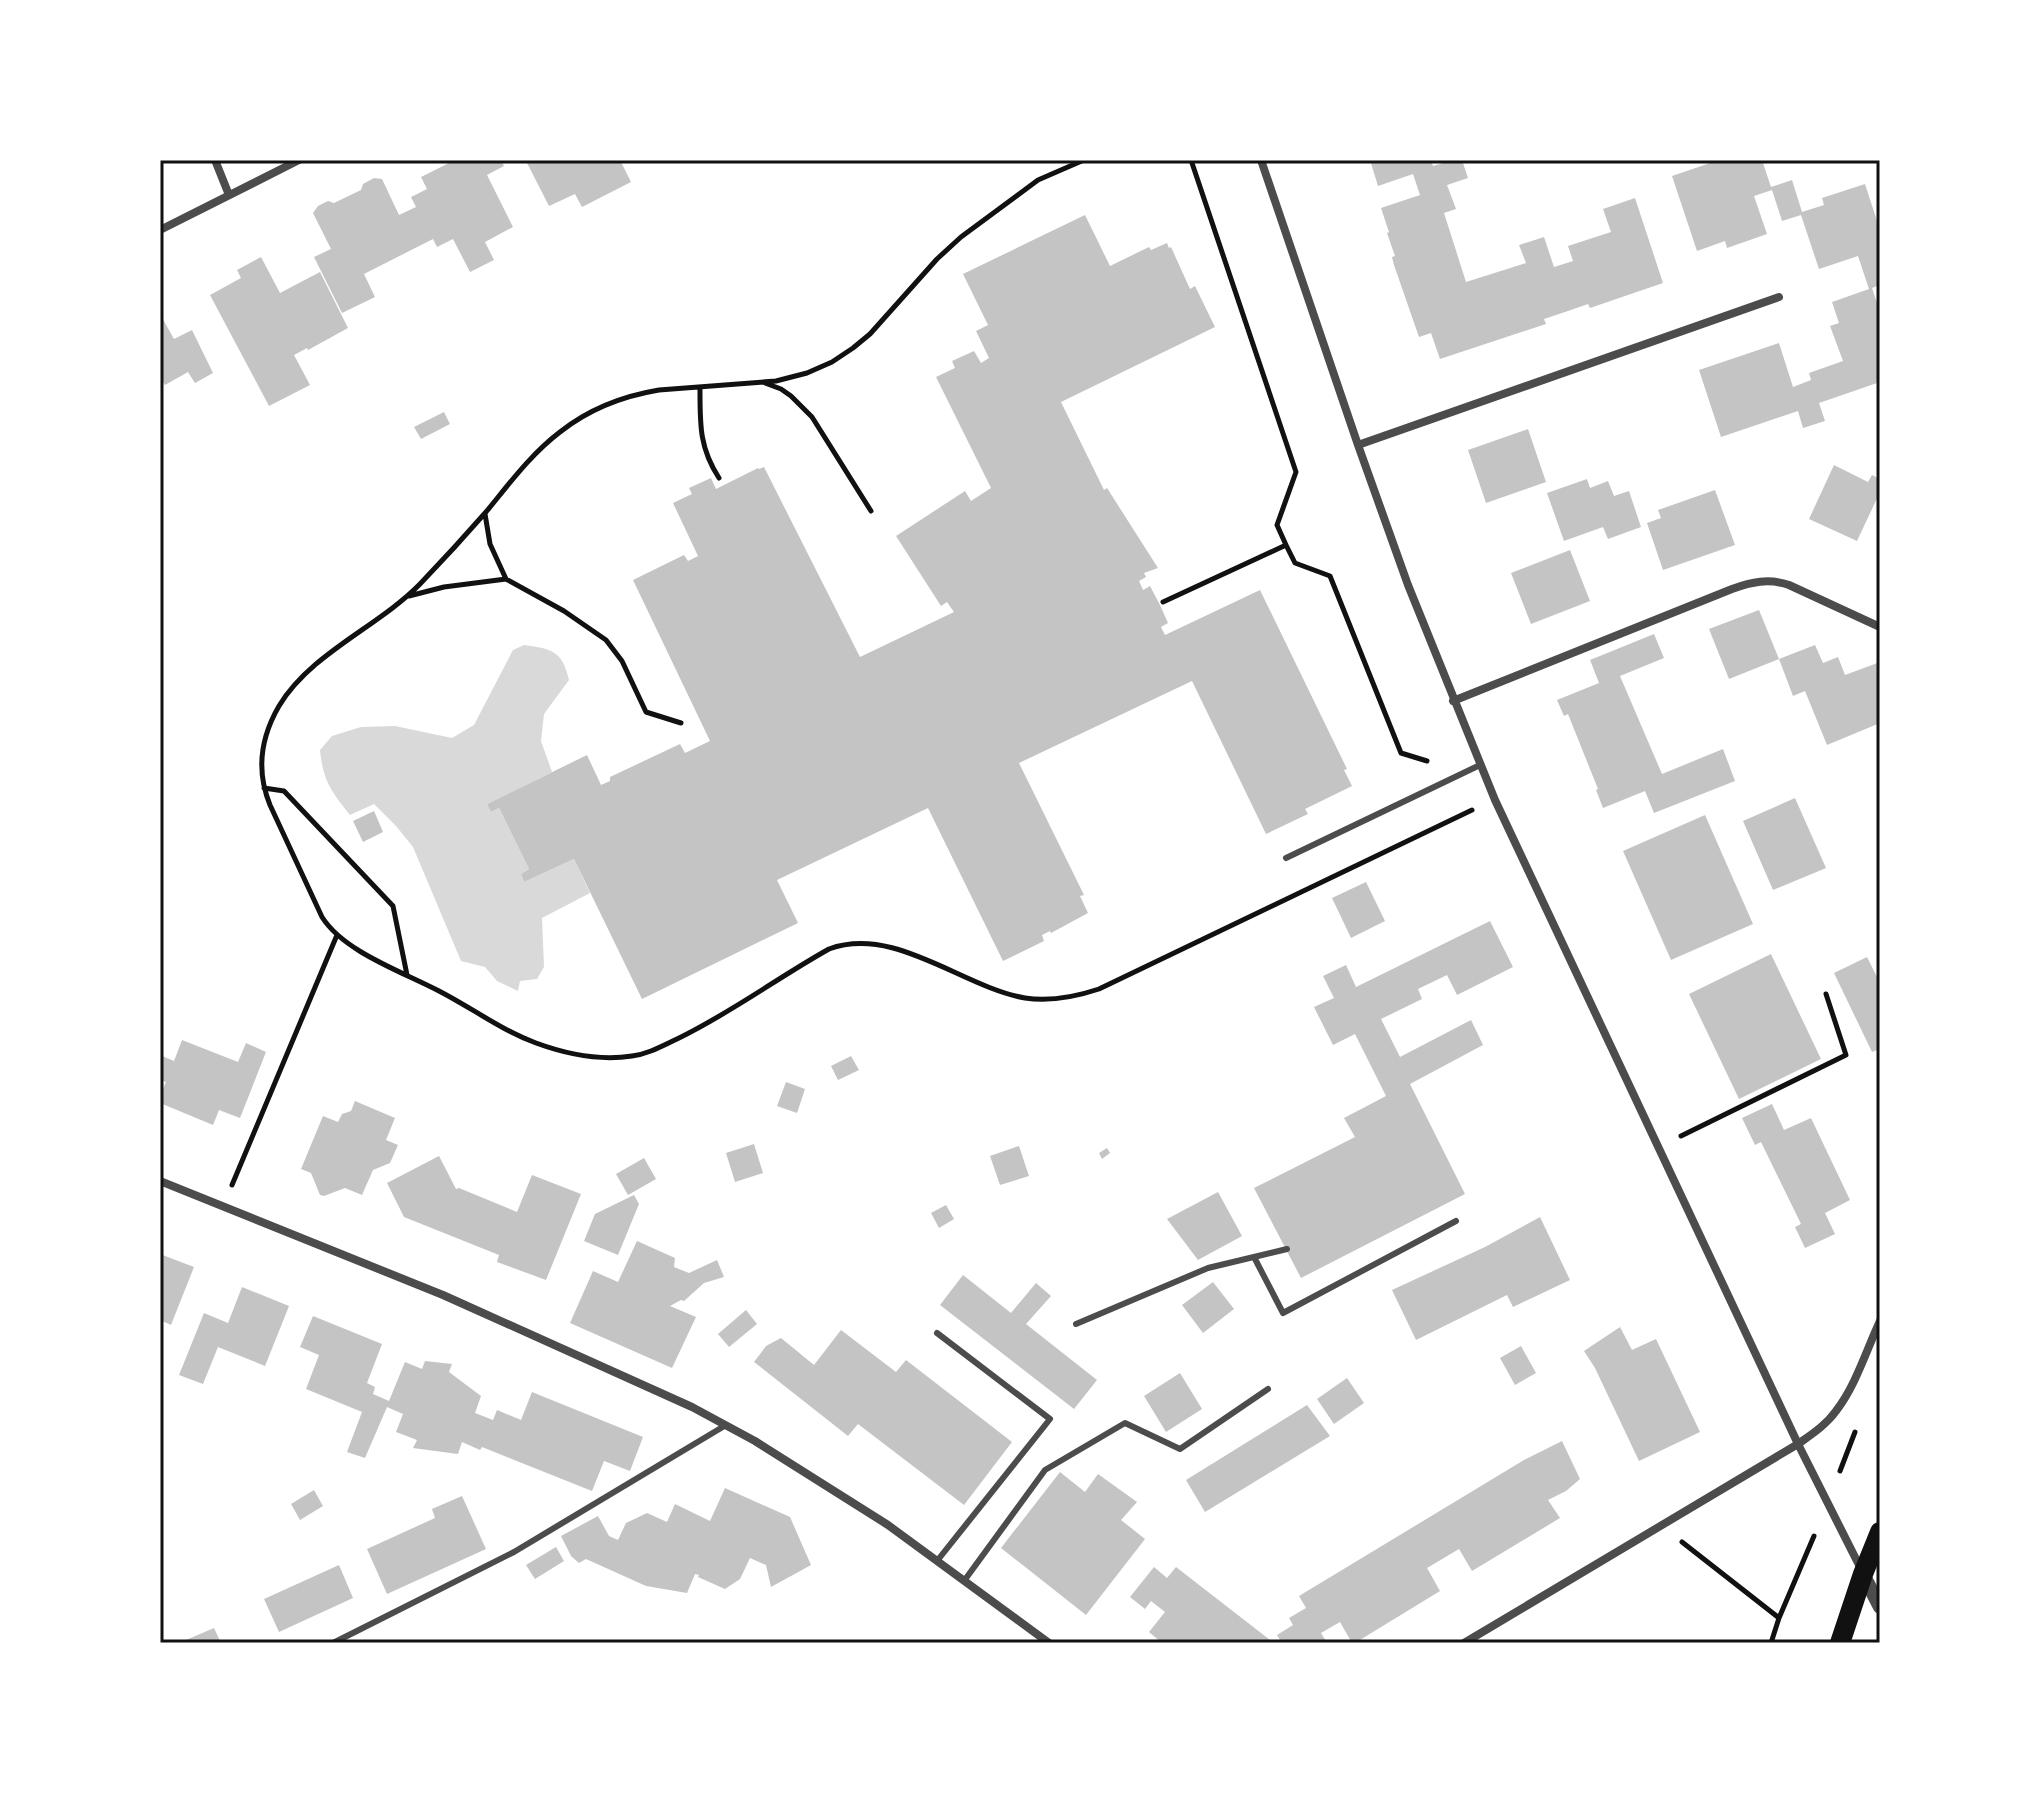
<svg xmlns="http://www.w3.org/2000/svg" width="2040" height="1803" font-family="'Titillium Web',sans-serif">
<rect width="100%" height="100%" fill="#fff"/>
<path fill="#d9d9d9" d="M 524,645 C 553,649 562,651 569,680 L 544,714 L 541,741 L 552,772 L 487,804 L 491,812 L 499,808 L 529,869 L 521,874 L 524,882 L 574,859 L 590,893 L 542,918 L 544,967 L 537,979 L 520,981 L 518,991 L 497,981 L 485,967 L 461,961 L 413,847 L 396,826 L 374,804 L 350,815 C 331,791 323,781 320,750 L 332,736 L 361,727 L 395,726 L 452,738 L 474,725 L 513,650 Z"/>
<path fill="#c4c4c4" d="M 455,160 L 501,160 L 504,166 L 487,175 L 513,227 L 485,242 L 494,260 L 470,272 L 453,239 L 437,247 L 433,239 L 364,274 L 375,297 L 342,313 L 314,257 L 331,249 L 313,213 L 318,206 L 328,201 L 334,203 L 361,190 L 363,184 L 374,178 L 382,179 L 399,215 L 416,207 L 411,197 L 427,189 L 421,177 Z
M 529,160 L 620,160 L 631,182 L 582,207 L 575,194 L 549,206 L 526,161 Z
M 1370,160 L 1431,160 L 1433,166 L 1453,160 L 1462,160 L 1468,178 L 1447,185 L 1456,209 L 1444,213 L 1466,282 L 1526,263 L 1519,245 L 1544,237 L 1554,267 L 1573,261 L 1568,246 L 1611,232 L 1603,209 L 1635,198 L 1663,283 L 1590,308 L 1588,304 L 1568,311 L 1544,319 L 1546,324 L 1440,359 L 1431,333 L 1419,337 L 1394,265 L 1392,257 L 1395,256 L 1387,233 L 1389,232 L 1381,208 L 1420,195 L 1413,174 L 1378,186 Z
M 1719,160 L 1762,160 L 1771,187 L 1792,180 L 1802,212 L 1824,205 L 1822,198 L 1865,184 L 1877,221 L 1880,220 L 1880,285 L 1872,288 L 1880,312 L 1880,382 L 1819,403 L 1825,421 L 1803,428 L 1798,411 L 1721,437 L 1699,370 L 1779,343 L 1793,387 L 1811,380 L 1809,373 L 1843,361 L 1830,326 L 1839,323 L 1832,302 L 1869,289 L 1858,256 L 1819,269 L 1801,215 L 1782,221 L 1772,190 L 1754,196 L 1767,234 L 1727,248 L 1725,241 L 1697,251 L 1672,176 Z
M 1085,215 L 1110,266 L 1149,247 L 1151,250 L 1167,243 L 1169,248 L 1171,247 L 1190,289 L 1195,286 L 1215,327 L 1061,402 L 1104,490 L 1107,488 L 1158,568 L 1144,573 L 1146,577 L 1139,581 L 1143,590 L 1150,586 L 1160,605 L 1168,623 L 1161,627 L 1165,635 L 1260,590 L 1347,769 L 1344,770 L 1352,786 L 1305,809 L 1308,814 L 1266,834 L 1192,681 L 1019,763 L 1084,895 L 1080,896 L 1088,913 L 1051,933 L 1050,931 L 1042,935 L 1044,941 L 1003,961 L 928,808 L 777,880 L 798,923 L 642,999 L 574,859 L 524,882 L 521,874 L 529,869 L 499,808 L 491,812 L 487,804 L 587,755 L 601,785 L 610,781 L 610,777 L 680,744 L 685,753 L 710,741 L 633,580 L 684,555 L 688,561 L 698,556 L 673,503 L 692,494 L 689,488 L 711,478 L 716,489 L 758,468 L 759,469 L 764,467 L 860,657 L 954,612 L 947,602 L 941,606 L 896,536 L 965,491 L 971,501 L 991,488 L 936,377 L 955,368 L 952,361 L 974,351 L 981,363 L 989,358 L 976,331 L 988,325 L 963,274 Z
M 261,257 L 280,293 L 320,272 L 348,328 L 308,350 L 307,348 L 294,355 L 310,385 L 269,406 L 210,295 L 241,278 L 237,270 Z
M 160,314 L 174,339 L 192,330 L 213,373 L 195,383 L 188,372 L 165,385 L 160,377 Z
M 444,412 L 450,424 L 421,439 L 414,427 Z
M 1528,429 L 1546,482 L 1486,503 L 1468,450 Z
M 1834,465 L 1868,482 L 1872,475 L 1880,479 L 1880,492 L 1857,541 L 1809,519 Z
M 1587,479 L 1590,488 L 1608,481 L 1614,496 L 1629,491 L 1641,527 L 1608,539 L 1603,527 L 1564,541 L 1547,493 Z
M 1715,490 L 1735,545 L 1663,570 L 1647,523 L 1661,518 L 1658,510 Z
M 1570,550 L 1590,601 L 1531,624 L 1511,573 Z
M 1759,610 L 1779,659 L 1729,679 L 1709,629 Z
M 1654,634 L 1664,658 L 1620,676 L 1662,774 L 1723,749 L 1735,781 L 1654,813 L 1645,791 L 1603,808 L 1596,790 L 1598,789 L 1568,714 L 1564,716 L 1557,700 L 1599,683 L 1590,660 Z
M 1815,645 L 1823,663 L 1838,657 L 1845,675 L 1880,662 L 1880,723 L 1827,745 L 1805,691 L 1793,696 L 1779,659 Z
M 1795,798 L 1826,868 L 1773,890 L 1743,821 Z
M 374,811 L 383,832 L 363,842 L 353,821 Z
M 1705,815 L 1753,924 L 1671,960 L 1623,851 Z
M 1366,882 L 1385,921 L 1351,938 L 1332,898 Z
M 1490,921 L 1513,967 L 1457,995 L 1447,975 L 1418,989 L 1422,999 L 1381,1019 L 1400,1057 L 1471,1020 L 1483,1045 L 1410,1084 L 1465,1194 L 1301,1278 L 1254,1188 L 1355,1137 L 1344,1118 L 1386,1096 L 1355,1034 L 1333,1045 L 1314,1007 L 1334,998 L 1323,976 L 1346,965 L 1356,987 Z
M 1771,954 L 1821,1059 L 1739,1099 L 1689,994 Z
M 1867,957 L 1880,983 L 1880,1049 L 1872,1052 L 1834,973 Z
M 182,1040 L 238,1062 L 246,1043 L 266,1052 L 240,1118 L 219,1110 L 213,1125 L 160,1103 L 160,1096 L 166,1082 L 160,1080 L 160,1055 L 174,1061 Z
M 851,1056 L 859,1070 L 838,1080 L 831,1066 Z
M 786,1082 L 805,1089 L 797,1113 L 777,1106 Z
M 355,1101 L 395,1118 L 386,1140 L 398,1145 L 390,1163 L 373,1170 L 362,1195 L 345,1188 L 324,1196 L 320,1195 L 311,1173 L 301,1169 L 323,1116 L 338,1122 L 342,1114 L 351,1111 Z
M 1772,1104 L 1784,1130 L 1811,1118 L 1850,1200 L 1825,1213 L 1835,1234 L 1805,1248 L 1795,1227 L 1801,1224 L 1782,1185 L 1761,1142 L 1755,1145 L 1742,1118 Z
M 754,1144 L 763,1173 L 735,1182 L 726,1153 Z
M 1019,1146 L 1029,1176 L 1000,1185 L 990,1156 Z
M 1107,1148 L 1110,1153 L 1102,1159 L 1099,1153 Z
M 439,1156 L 456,1189 L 459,1188 L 517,1212 L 532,1175 L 581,1194 L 546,1280 L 497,1262 L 499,1255 L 404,1217 L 387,1183 Z
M 644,1158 L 656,1179 L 628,1195 L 616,1174 Z
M 1218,1192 L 1242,1236 L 1198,1260 L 1167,1219 Z
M 634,1195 L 639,1204 L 618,1255 L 584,1241 L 595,1214 Z
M 946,1205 L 954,1219 L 939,1228 L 931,1213 Z
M 1540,1217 L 1570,1280 L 1513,1307 L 1507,1295 L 1416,1340 L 1392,1290 L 1485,1247 Z
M 637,1241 L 675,1258 L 674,1267 L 689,1273 L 717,1260 L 724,1277 L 704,1283 L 684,1301 L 681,1300 L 670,1306 L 696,1317 L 672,1368 L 570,1323 L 593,1271 L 618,1282 Z
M 160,1254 L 194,1267 L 171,1325 L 160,1320 Z
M 963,1275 L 1011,1313 L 1036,1283 L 1051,1296 L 1026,1324 L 1097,1380 L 1074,1409 L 940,1305 Z
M 1213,1282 L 1234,1309 L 1203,1333 L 1182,1305 Z
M 242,1287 L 289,1306 L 265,1366 L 218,1347 L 203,1384 L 179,1375 L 204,1313 L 228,1323 Z
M 746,1310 L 757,1324 L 729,1347 L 718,1334 Z
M 313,1316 L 382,1344 L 367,1383 L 375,1387 L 373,1394 L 389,1401 L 405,1362 L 422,1369 L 425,1361 L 452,1364 L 449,1372 L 481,1396 L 475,1413 L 493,1420 L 497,1410 L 521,1420 L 532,1392 L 643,1437 L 630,1471 L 604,1461 L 592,1491 L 482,1447 L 480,1450 L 462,1442 L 458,1454 L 413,1448 L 417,1440 L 396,1432 L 403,1414 L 387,1407 L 365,1458 L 347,1452 L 362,1412 L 306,1389 L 319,1355 L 300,1347 Z
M 1620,1327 L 1632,1350 L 1656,1339 L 1700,1432 L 1639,1461 L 1595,1368 L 1584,1351 Z
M 841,1330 L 896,1372 L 906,1360 L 1012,1442 L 964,1505 L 858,1424 L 848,1436 L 754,1362 L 766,1346 L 781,1338 L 814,1365 Z
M 1521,1346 L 1536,1373 L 1515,1385 L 1500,1358 Z
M 1180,1373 L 1202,1409 L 1166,1432 L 1144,1396 Z
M 1347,1378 L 1364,1403 L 1334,1424 L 1317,1399 Z
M 1307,1405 L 1330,1436 L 1205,1512 L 1186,1480 Z
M 1562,1441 L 1580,1479 L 1566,1491 L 1548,1500 L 1560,1518 L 1472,1571 L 1459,1549 L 1427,1568 L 1440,1591 L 1355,1643 L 1352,1643 L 1340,1622 L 1321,1633 L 1327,1643 L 1282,1643 L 1277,1635 L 1293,1625 L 1289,1618 L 1306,1608 L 1299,1596 L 1524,1460 Z
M 1060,1472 L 1085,1492 L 1098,1474 L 1137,1502 L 1121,1520 L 1145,1539 L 1086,1615 L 1001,1548 Z
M 725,1488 L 790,1517 L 811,1565 L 771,1587 L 766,1565 L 750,1558 L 740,1579 L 725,1589 L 698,1577 L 699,1575 L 695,1574 L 687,1593 L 646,1586 L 586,1559 L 579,1563 L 571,1556 L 561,1536 L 598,1516 L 609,1536 L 618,1540 L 626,1523 L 647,1513 L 667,1522 L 675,1504 L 710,1521 Z
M 314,1490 L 323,1506 L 300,1520 L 291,1504 Z
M 462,1496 L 486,1549 L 387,1594 L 367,1549 L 435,1518 L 432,1509 Z
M 556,1547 L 564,1561 L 535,1579 L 526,1565 Z
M 339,1565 L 353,1598 L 279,1632 L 264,1599 Z
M 1154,1567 L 1167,1578 L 1176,1567 L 1274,1643 L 1162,1643 L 1149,1632 L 1165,1612 L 1151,1601 L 1145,1609 L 1130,1597 Z
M 214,1628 L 221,1643 L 179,1643 Z"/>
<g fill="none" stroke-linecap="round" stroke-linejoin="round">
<path stroke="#111" stroke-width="5" d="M 1084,160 L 1038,180 L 961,237 L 937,259 L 870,334 L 853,348 L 832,362 L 807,373 L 776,381 L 659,390 C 623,396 589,409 560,432 C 531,454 509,484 486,512 C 465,536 443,560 420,584 C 378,627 311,653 279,706 C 261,737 256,771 270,805 L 322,917 C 344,952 403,972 439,991 C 472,1008 501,1030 536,1043 C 566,1054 600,1061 632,1056 C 648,1054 662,1046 677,1039 C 731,1013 777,978 829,949 C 895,925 962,987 1025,998 C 1051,1002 1075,997 1099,989 L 1472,810
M 1191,160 L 1296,472 L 1277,525 L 1286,545
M 765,383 L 781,389 L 791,396 L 812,417 L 871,511
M 700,387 C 700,424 699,447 719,478
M 485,514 L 490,544 L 506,579 L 564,611 L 606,640 L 622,661 L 646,712 L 681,723
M 409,596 L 444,587 L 506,579
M 1163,602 L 1286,545 L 1295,563 L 1330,576 L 1401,753 L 1427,761
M 264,788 L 284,791 L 393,906 L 407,975
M 1681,1136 L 1846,1055 L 1826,994
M 232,1185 L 337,935
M 1840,1471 L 1855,1432
M 1682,1542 L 1779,1618
M 1771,1643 L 1779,1618 L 1814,1536"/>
<path stroke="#4c4c4c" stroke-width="6" d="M 1286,858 L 1480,765
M 1254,1257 L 1283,1313 L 1456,1221
M 1076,1324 L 1208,1268 L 1287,1249
M 937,1333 L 1050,1419 L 937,1561
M 964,1581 L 1045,1470 L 1125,1423 L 1180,1449 L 1268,1389
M 333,1643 L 514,1552 L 726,1425"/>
<path stroke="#4c4c4c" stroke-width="8" d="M 215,160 L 229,195
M 1261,160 L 1358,445 L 1408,585 L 1495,800 L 1798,1444 L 1862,1571
M 160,230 L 299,160
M 1358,445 L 1779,297
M 1453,701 L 1732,589 C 1751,582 1769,578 1789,585 L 1880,627
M 160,1181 L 443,1295 L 692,1407 L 755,1441 L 888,1525 L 1049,1643
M 1464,1643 L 1798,1444 C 1812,1434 1826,1425 1836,1411 C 1856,1385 1866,1351 1880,1321"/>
<path stroke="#4c4c4c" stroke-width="14" d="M 1863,1574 L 1880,1607"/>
<path stroke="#111" stroke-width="20" d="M 1840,1643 L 1863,1574 L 1880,1532"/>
</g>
<rect width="2040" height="1803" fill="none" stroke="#ffffff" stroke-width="324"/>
<rect x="162" y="162" width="1716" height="1479" fill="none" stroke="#111" stroke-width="3"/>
</svg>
